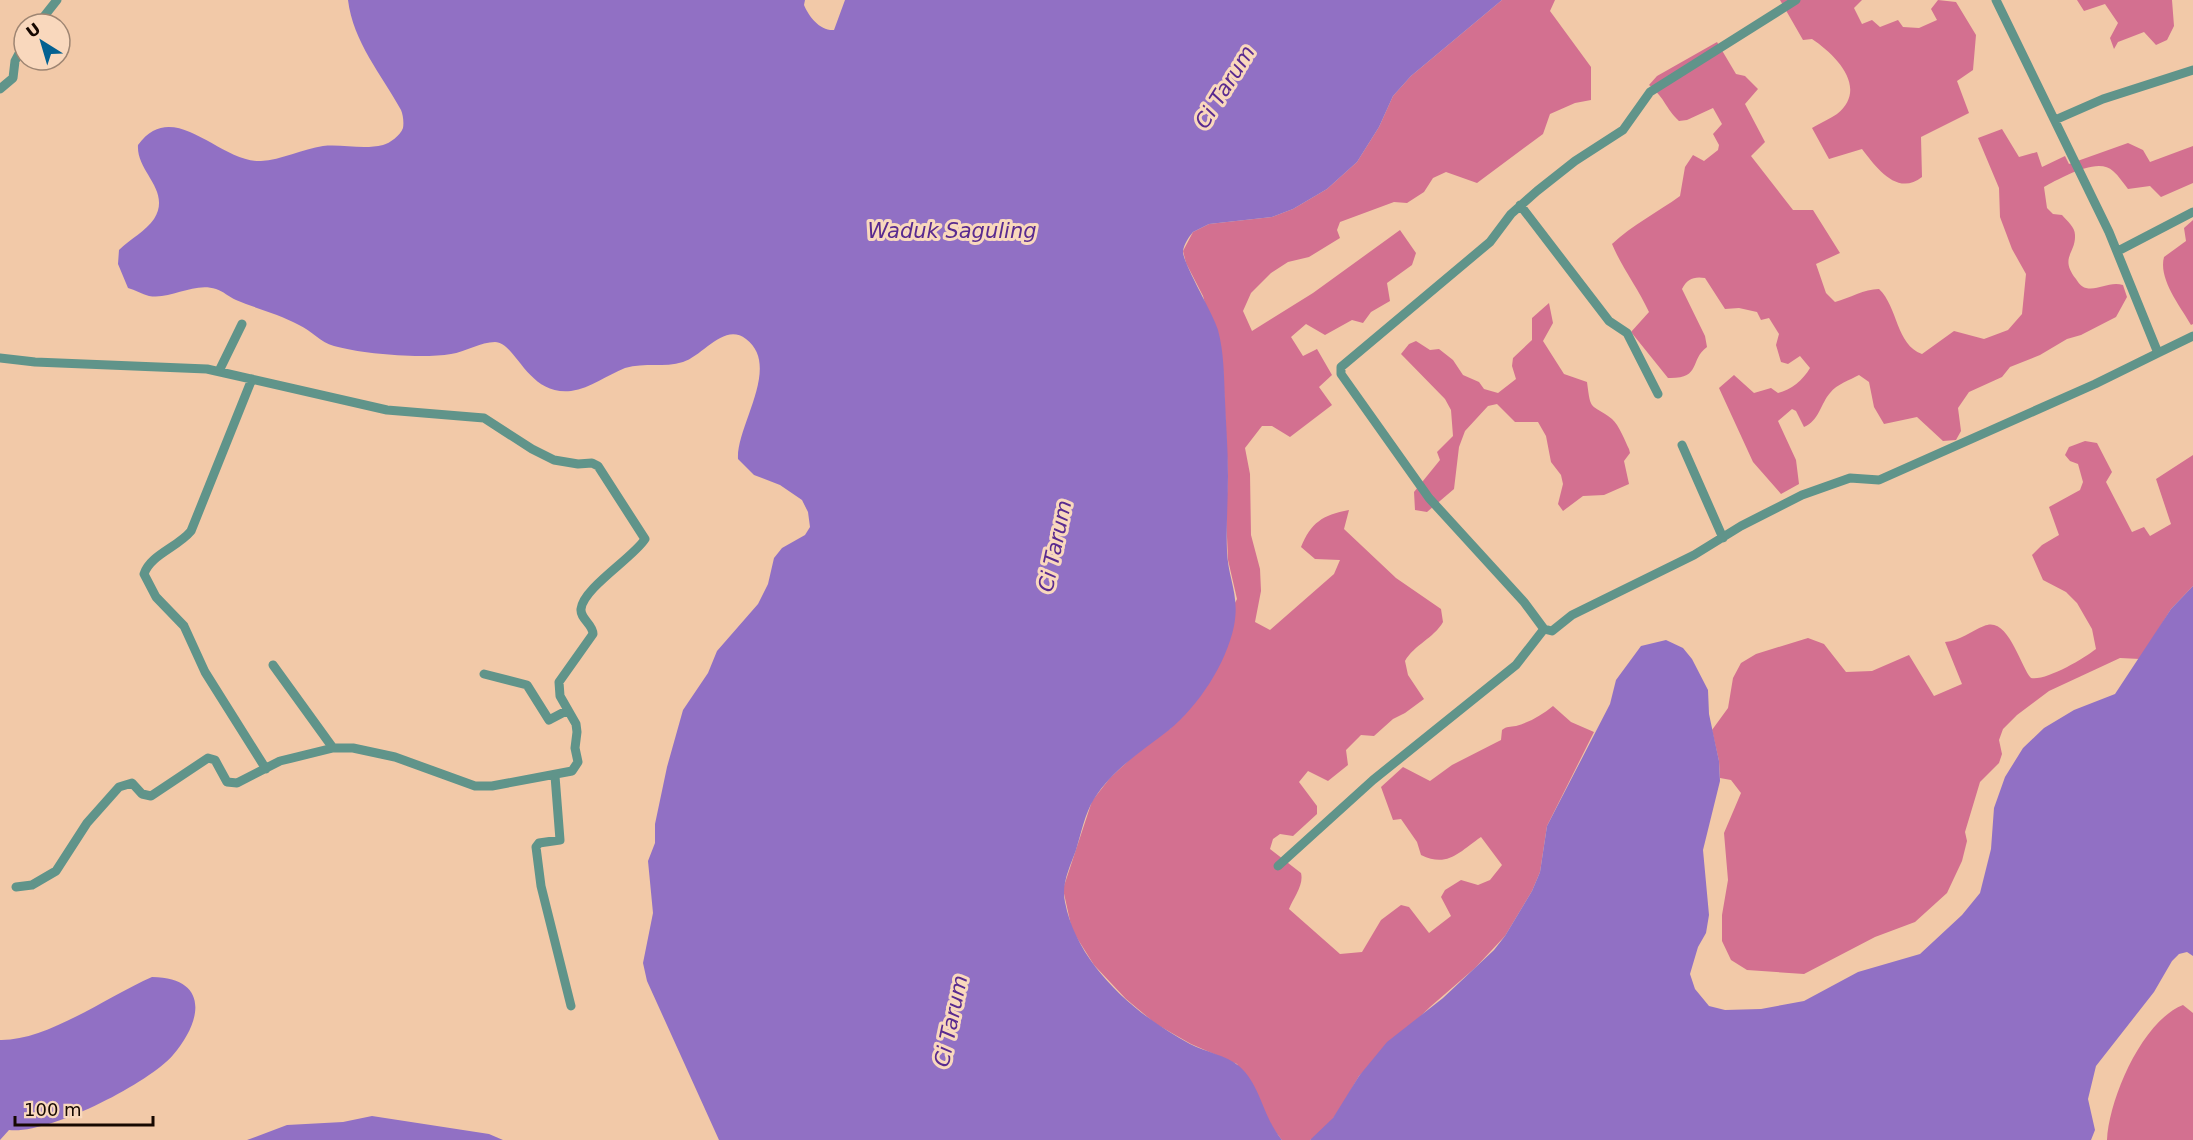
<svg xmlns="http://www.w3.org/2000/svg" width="2193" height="1140" font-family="'DejaVu Sans',sans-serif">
<rect width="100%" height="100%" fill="#f2c9a8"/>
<path fill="#d37090" d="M 1502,0 L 1555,0 L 1550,11 L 1591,67 L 1591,100 L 1575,103 L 1550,114 L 1543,134 L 1477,183 L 1446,172 L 1433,178 L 1424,192 L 1407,203 L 1394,202 L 1340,222 L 1337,230 L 1340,238 L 1309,257 L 1288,262 L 1271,273 L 1251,293 L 1243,311 L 1252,331 L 1313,293 L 1400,230 L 1416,253 L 1412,265 L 1387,283 L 1390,301 L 1371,312 L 1363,323 L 1352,320 L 1325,335 L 1306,324 L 1291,337 L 1303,356 L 1317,349 L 1332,375 L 1319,387 L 1332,405 L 1290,437 L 1272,426 L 1262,426 L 1245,448 L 1250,474 L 1251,535 L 1260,569 L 1261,591 L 1255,622 L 1270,630 L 1334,574 L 1340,560 L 1315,559 L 1301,547 C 1311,523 1322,515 1349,510 L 1344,529 L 1396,578 L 1441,609 L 1443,622 C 1434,638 1414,645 1405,661 L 1408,675 L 1424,699 L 1405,713 L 1393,719 L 1374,736 L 1361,735 L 1346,750 L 1348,765 L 1328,781 L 1308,771 L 1299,782 L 1317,806 L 1317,814 L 1293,836 L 1280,834 L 1273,839 L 1270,849 L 1301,873 C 1304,885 1294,897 1289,909 L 1340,954 L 1362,952 L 1381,920 L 1401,905 L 1409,907 L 1429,933 L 1451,916 L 1441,897 L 1445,890 L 1461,880 L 1478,885 L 1490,880 L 1502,865 L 1481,837 C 1459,852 1448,868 1421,855 L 1417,842 L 1401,819 L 1393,820 L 1381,787 L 1403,767 L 1430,781 L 1452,765 L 1501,740 L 1502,730 C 1507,726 1510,727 1516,726 C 1530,722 1542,715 1553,706 L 1571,722 L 1594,732 L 1547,826 L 1540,872 L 1532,891 L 1505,936 L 1475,968 L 1430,1007 L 1359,1076 C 1349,1093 1329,1133 1310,1140 C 1303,1140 1290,1140 1282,1140 L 1274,1130 L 1237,1064 L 1191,1044 L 1156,1024 L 1126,999 L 1094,965 L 1072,930 L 1063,889 L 1092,801 L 1110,778 L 1141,749 L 1171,728 L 1237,599 L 1228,560 L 1226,513 L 1228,477 L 1223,370 L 1203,296 L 1186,263 L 1183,251 L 1193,232 L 1209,224 L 1272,217 L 1293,209 L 1327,189 L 1357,162 L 1379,127 L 1393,96 L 1411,76 Z
M 1780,0 L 1862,0 L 1854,8 L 1862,24 L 1872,20 L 1880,27 L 1898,20 L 1903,27 L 1919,28 L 1937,20 L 1931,9 L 1938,0 L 1956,2 L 1976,35 L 1973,70 L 1957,81 L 1969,113 L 1921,137 L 1922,177 C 1897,197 1876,167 1862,149 L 1829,159 L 1812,128 C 1820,123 1830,119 1837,114 C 1869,88 1836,55 1812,39 L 1803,40 Z
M 2077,0 L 2172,0 L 2174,26 L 2167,40 L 2156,45 L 2144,32 L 2118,42 L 2114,49 L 2110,38 L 2118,23 L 2105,4 L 2084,11 Z
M 1717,42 L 1736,74 L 1745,76 L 1758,89 L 1745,104 L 1765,142 L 1751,156 L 1793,210 L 1813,210 L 1840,253 L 1816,264 L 1826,293 L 1835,302 C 1850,298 1864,289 1879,289 C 1898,307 1896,345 1922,354 L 1954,331 L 1984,339 L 2008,330 L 2022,314 L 2026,274 L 2012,249 L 2000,217 L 1999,188 L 1978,138 L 2002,129 L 2019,157 L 2037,152 L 2042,167 L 2065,156 L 2069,164 L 2128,143 L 2143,150 L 2150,162 L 2193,146 L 2193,183 L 2161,197 L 2150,186 L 2128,189 C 2123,183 2119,176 2113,171 C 2098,156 2059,179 2044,187 L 2047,208 L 2053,214 L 2062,215 C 2067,221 2075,227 2075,235 C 2076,254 2059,257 2076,279 C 2078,282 2081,287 2086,288 C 2098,291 2109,281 2123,285 L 2127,297 L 2116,317 L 2081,335 L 2067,339 L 2040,355 L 2010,367 L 2002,377 L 1969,392 L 1958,408 L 1961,431 L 1956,440 L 1943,441 L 1917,417 L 1884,424 L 1874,407 L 1869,382 L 1859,375 C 1850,380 1837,384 1830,393 C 1821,403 1819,421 1804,427 L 1796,411 L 1792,409 L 1778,421 L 1796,460 L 1799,484 L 1781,494 L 1753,462 L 1719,388 L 1734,375 L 1754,393 L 1771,388 L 1778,393 C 1791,390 1803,380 1810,368 L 1800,356 L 1788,364 L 1781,362 L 1776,345 L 1779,334 L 1769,318 L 1761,320 L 1757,312 L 1739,308 L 1725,309 L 1705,278 C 1694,276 1687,279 1682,289 L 1705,336 L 1707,347 C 1689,360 1702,379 1668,378 L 1631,332 L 1649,312 C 1638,288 1622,268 1612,244 C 1632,225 1658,212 1680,196 L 1685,167 L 1693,155 L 1704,161 L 1718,150 L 1719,145 L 1713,134 L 1722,124 L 1713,108 L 1687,120 L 1679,121 C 1665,108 1666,99 1649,85 L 1657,76 Z
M 2193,220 L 2193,324 L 2191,325 C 2181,307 2158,279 2164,257 L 2186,241 L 2184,228 Z
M 1549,303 L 1553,323 L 1543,341 L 1564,374 L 1587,382 C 1591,413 1590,402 1612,419 C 1619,425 1625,441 1629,449 L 1630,453 L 1624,461 L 1629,484 L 1604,495 L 1583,496 L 1563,511 L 1558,504 L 1563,484 L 1561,475 L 1551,462 L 1546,436 L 1538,422 L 1515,422 L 1497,404 L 1488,406 L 1465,431 L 1459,447 L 1454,489 L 1427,512 L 1415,510 L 1414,492 L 1440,460 L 1437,452 L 1453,436 L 1451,410 L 1445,399 L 1401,354 L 1409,344 L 1416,341 L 1430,350 L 1439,349 L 1453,360 L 1463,375 L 1479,382 L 1484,389 L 1498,393 L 1516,379 L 1512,366 L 1513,358 L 1532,340 L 1532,318 Z
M 2085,441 L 2097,443 L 2112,472 L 2106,482 L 2132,532 L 2144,527 L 2150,536 L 2171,524 L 2156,479 L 2193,455 L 2193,586 L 2171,609 L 2140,659 L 2120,658 L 2049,691 L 2017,715 L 2003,729 L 1999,740 L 2002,754 L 1999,763 L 1980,782 L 1965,832 L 1967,841 L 1962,861 L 1947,893 L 1915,922 L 1875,937 L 1804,974 L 1747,970 L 1731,960 L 1722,941 L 1722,915 L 1728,880 L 1724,833 L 1741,793 L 1731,780 L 1720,778 L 1719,761 L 1712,730 L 1728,708 L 1733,678 L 1741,663 L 1756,654 L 1808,638 L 1824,644 L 1846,672 L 1872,671 L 1909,655 L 1934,696 L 1962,684 L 1945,642 C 1960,641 1971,631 1984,626 C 2008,615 2020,666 2031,678 C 2046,681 2083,659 2096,649 L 2092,629 L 2077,603 L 2066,592 L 2043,580 L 2032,555 L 2042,545 L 2059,535 L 2049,507 L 2080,490 L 2083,482 L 2078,464 L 2070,461 L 2065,455 L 2069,447 Z
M 2183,1005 L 2193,1013 L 2193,1140 L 2107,1140 C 2109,1099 2142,1021 2183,1005 Z"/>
<path fill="#9170c4" d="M 348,0 L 805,0 L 804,5 C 809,17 820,31 834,30 L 845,0 L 1502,0 L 1411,76 L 1393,96 L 1379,127 L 1357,162 L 1327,189 L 1293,209 L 1272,217 L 1209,224 L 1193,232 C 1189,237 1184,244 1183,251 C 1182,262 1213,313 1218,330 C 1224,352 1224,377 1225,400 C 1226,425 1228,450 1228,476 C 1228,501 1226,526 1227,551 C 1228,579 1240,595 1234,626 C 1226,664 1199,705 1169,730 C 1142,751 1113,769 1094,799 C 1085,813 1081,834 1076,850 C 1070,867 1061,884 1065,902 C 1077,965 1136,1015 1190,1044 C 1205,1052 1226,1055 1239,1066 C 1261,1085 1263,1118 1282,1140 L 719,1140 L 647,981 L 643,963 L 653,913 L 648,861 L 655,843 L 655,824 L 667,767 L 683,710 L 708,673 L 717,651 L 758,604 L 768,584 L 774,558 L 782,548 L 805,535 L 810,527 L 808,512 L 802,500 L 780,485 L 754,475 L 738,459 C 736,426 782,366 746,339 C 724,322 703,356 683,362 C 664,368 645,362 625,368 C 607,375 591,388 571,391 C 527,396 516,342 495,342 C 481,342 465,352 451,354 C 421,359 363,354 334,346 C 320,342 312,331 299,325 C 279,314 257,309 236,300 C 229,297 223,291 216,289 C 193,282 171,300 149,296 C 142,294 135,290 128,288 L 118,264 L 119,250 C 130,239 146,231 154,219 C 172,190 136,172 138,145 C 174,96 219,163 261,161 C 281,160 303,149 323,146 C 343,144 363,150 383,145 C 390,143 400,136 403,128 C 404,123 403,114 401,110 C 382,75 353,42 348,0 Z
M 2193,586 L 2193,956 L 2187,952 L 2179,954 L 2172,961 L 2154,992 L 2096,1066 L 2088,1099 L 2095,1130 L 2091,1140 L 1310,1140 L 1333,1118 L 1359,1076 L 1387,1042 L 1443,998 L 1494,950 L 1505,936 L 1532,891 L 1540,872 L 1547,826 L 1610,704 L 1616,680 L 1641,646 L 1666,640 L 1683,648 L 1692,659 L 1708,690 L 1709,714 L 1719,761 L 1720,781 L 1703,850 L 1709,915 L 1706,933 L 1698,947 L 1690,974 L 1695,989 L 1709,1006 L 1725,1010 L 1761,1009 L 1804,1001 L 1858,972 L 1920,954 L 1962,915 L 1980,893 L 1991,849 L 1994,808 L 2005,777 L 2023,748 L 2044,728 L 2074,710 L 2115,694 L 2171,609 Z
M 152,977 C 209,978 203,1020 173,1055 C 148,1084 47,1135 9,1130 L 0,1140 L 0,1040 C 47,1041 108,996 152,977 Z
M 372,1116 L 489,1134 L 503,1140 L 247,1140 L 287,1125 L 343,1122 Z"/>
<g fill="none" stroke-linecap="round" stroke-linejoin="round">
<path stroke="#60948a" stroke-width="9" d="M 1796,0 L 1650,92 L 1623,130 L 1575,161 L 1537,191 L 1511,214 L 1490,242 L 1341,367 L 1341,374 L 1429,498 L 1524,602 L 1544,629 L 1552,631 L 1572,615 L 1694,555 L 1741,526 L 1802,495 L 1850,478 L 1879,480 L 2095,384 L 2158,353
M 1996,0 L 2109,232 L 2158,353 L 2193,336
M 38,24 L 57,0
M 0,89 L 13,78 L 15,61 L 24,44
M 2055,120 L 2103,99 L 2193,70
M 1520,205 L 1609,321 L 1627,333 L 1658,394
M 2118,251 L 2193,212
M 0,358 L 35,362 L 207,369 L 387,410 L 484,418 L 532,449 L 554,460 L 578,464 L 592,463 L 598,466 L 645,539 C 634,557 583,588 581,609 C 580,619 593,624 593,634 L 559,682 L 560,696 L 576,724 L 577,732 L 575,748 L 578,762 L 572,771 L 492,786 L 475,786 L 395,757 L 353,748 L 333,748 L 280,761 L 237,783 L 227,782 L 215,760 L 208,758 L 151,796 L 142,794 L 132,783 L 119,787 L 87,823 L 56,871 L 32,885 L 16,887
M 219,371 L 242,324
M 252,379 L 191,531 C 178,547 150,555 144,574 L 156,597 L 184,626 L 205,672 L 266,769
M 1682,445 L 1723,538
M 273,665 L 333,748
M 484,674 L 527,685 L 549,720 L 568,710
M 555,776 L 560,840 L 539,843 L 536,847 L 541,886 L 571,1006
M 1278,866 L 1373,780 L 1516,665 L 1544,629"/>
</g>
<g text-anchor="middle" stroke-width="6" stroke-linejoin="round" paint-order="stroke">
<g font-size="21" font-style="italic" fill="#592a8f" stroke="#f9d8bd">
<text transform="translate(1225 87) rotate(-58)" y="7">Ci Tarum</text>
<text x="952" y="238">Waduk Saguling</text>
<text transform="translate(1055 546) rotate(-78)" y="7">Ci Tarum</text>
<text transform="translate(951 1021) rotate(-78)" y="7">Ci Tarum</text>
</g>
</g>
<g transform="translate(42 42) rotate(323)"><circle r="28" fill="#f9d8bd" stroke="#9e8572" stroke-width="1.5"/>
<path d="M0-4.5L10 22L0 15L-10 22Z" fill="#036191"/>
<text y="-9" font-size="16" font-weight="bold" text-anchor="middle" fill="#160801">U</text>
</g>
<path d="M15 1116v9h138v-9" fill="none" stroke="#160801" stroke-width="3"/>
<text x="24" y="1116" font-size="18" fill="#160801" stroke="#f9d8bd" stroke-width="4.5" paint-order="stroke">100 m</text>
</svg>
